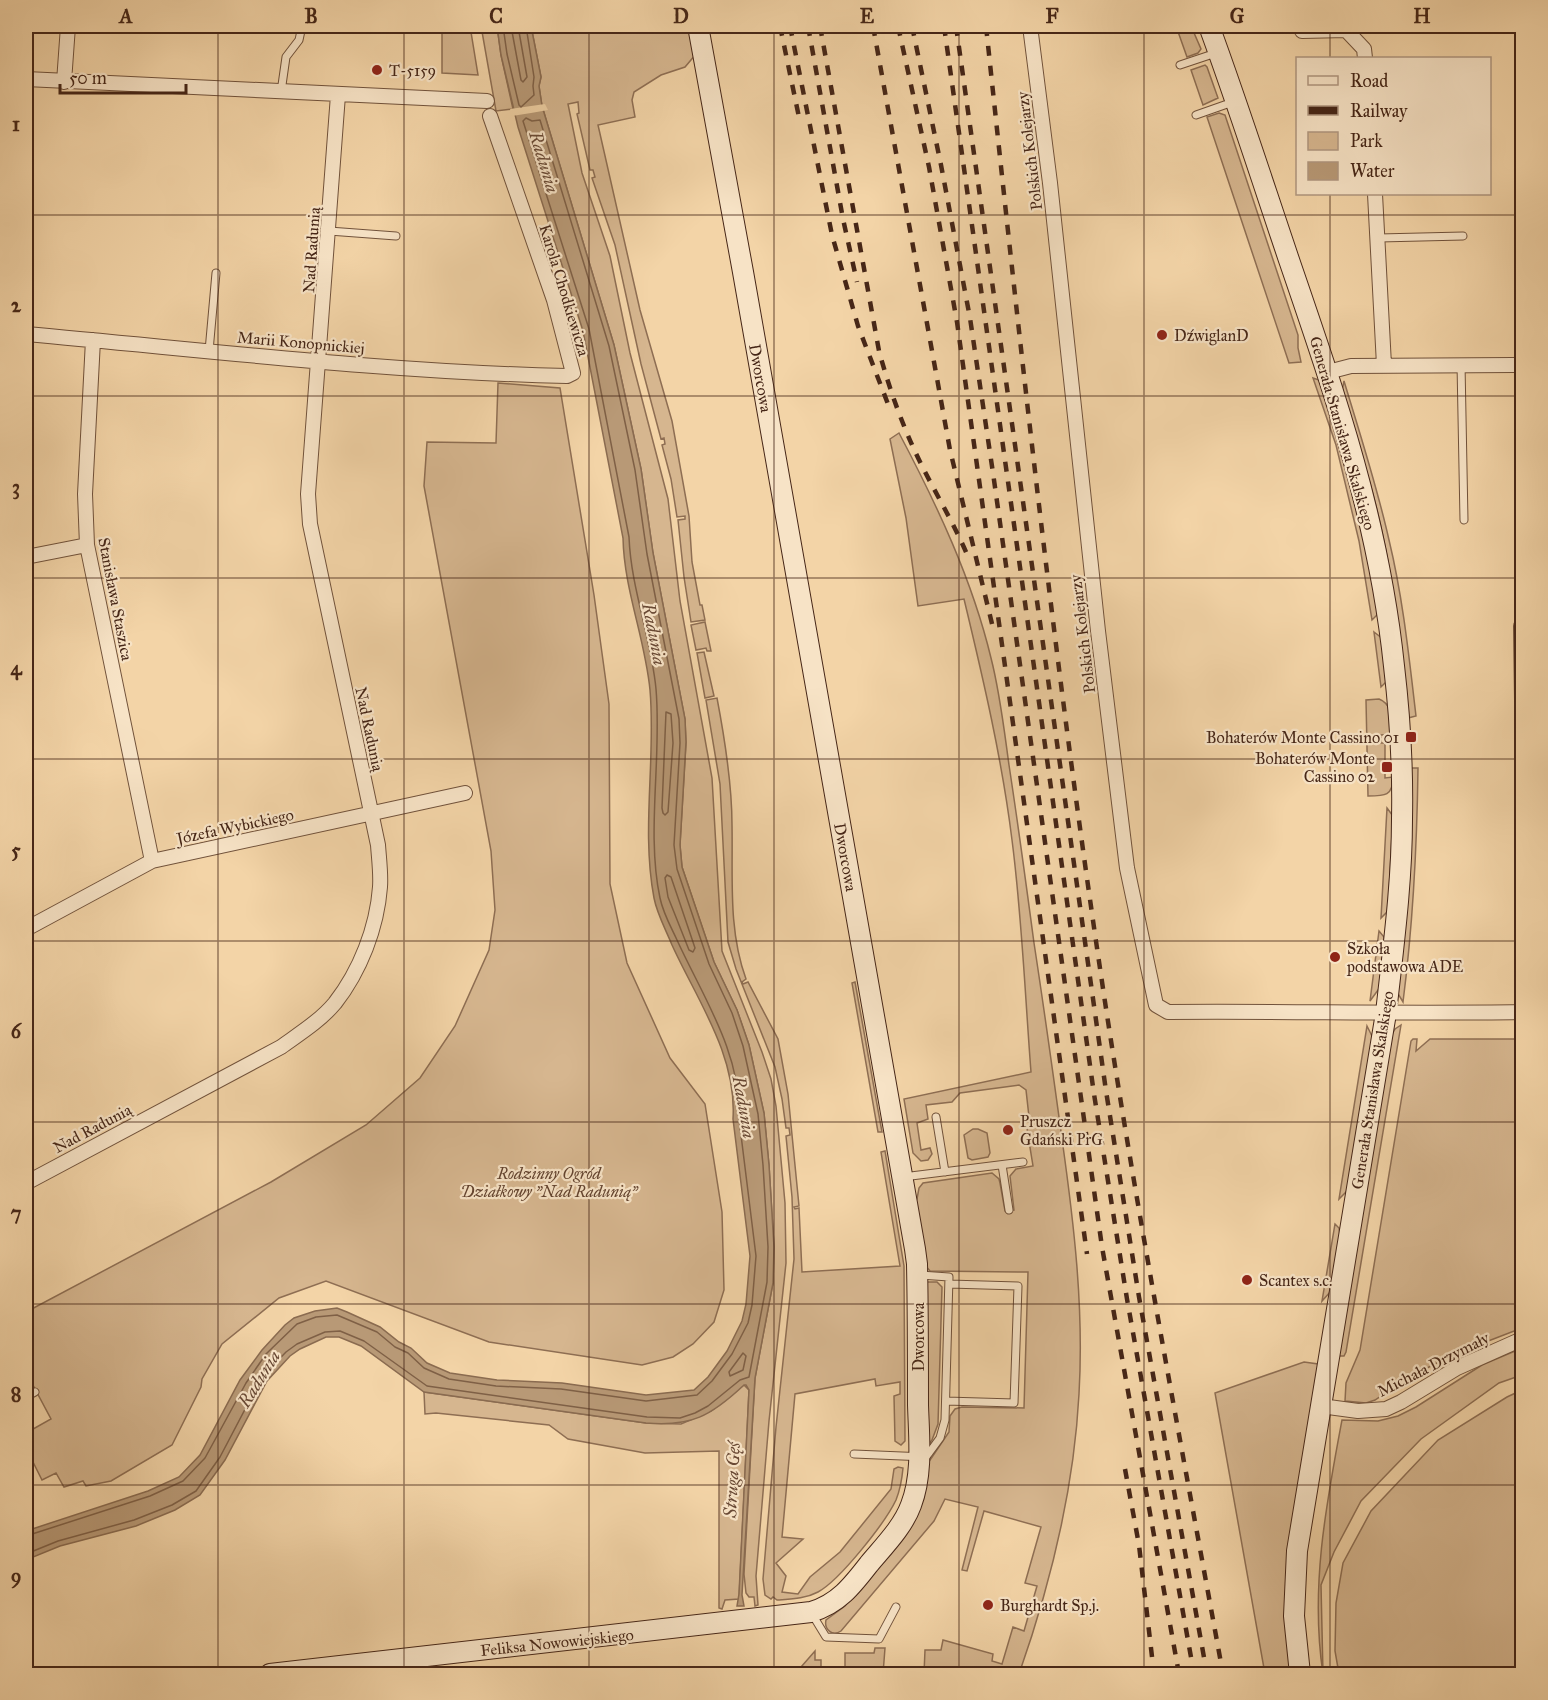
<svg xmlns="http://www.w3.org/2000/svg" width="1548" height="1700" font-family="'IM FELL Great Primer',serif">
<rect width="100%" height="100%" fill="#f3d4a7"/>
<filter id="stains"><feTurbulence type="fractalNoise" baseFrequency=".00333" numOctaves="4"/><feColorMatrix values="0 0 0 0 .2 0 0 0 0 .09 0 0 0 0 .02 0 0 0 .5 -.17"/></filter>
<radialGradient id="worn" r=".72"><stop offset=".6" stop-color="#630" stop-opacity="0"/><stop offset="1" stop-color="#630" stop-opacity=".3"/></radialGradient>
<path fill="#d6b68f" stroke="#8e6e53" stroke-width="1.5" d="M 442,26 L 470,26 L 478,75 L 442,73 Z
M 481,26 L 497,26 L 501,55 L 513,109 L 496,111 Z
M 531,26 L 690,26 L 696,54 L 685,67 L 661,75 L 634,92 L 632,100 L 635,117 L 598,125 L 640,310 L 672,421 L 689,516 L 692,562 L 700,605 L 702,605 L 705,620 L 691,622 L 684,577 L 678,520 L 685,519 L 685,516 L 677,517 L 671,479 L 662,445 L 665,444 L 664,438 L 661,439 L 641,364 L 615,245 L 592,178 L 595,177 L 593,170 L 590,170 L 577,114 L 579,113 L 578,102 L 568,104 L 582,173 L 610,256 L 630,353 L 668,499 L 680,601 L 712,778 L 722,951 L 762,1052 L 771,1079 L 776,1106 L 785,1203 L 786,1263 L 769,1421 L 756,1576 L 758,1605 L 755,1606 L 754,1597 L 749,1597 L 746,1593 L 744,1574 L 755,1378 L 773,1283 L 774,1247 L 769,1165 L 764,1113 L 749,1045 L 737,1010 L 714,962 L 682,867 L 680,845 L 686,743 L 685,719 L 653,553 L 641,469 L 614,345 L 542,106 L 539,86 L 541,77 Z
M 1176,26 L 1191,26 L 1201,49 L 1198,53 L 1187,57 Z
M 1205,65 L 1207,67 L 1218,98 L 1203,105 L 1191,70 Z
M 1219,113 L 1225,115 L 1298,335 L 1298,348 L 1301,362 L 1289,363 L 1207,117 Z
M 1313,378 L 1319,380 L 1321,385 L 1350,474 L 1378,606 L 1377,615 L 1372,620 L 1359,541 L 1336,445 Z
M 1344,381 C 1360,434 1377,486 1389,540 C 1403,598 1409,657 1416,716 L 1408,718 C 1402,658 1396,600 1384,541 C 1374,490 1357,441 1342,391 Z
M 498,383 L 560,388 L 594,595 L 609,704 L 610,884 L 627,963 L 670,1058 L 705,1104 L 722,1212 L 724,1290 L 714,1322 L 693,1344 L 673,1357 L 642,1365 L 489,1342 L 326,1281 L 279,1298 L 222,1344 L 202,1379 L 201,1387 L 172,1445 L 111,1481 L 86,1486 L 83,1481 L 64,1487 L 56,1473 L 42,1480 L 26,1448 L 26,1433 L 51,1419 L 26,1372 L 26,1312 L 271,1182 L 366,1125 L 420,1078 L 455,1026 L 489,950 L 495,910 L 491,851 L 424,486 L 427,442 L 496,443 Z
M 899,433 C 937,505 972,579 991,658 C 1000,693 1004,729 1009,765 C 1018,824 1026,883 1034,943 C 1044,1008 1053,1073 1062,1139 C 1074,1224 1084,1308 1079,1394 C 1074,1490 1051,1583 1019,1674 L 924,1674 L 925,1650 L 941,1650 L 943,1640 L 993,1654 L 992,1661 L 1002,1664 L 1013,1627 L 1024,1631 L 1037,1586 L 1025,1583 L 1041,1527 L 984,1511 L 967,1571 L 962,1570 L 978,1507 L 945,1499 L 934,1521 L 841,1631 C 832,1637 824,1629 826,1620 L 845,1606 L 894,1547 L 926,1466 L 949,1432 L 950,1416 L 955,1409 L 962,1407 L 1024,1408 L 1028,1272 L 930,1271 L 925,1265 L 915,1200 L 917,1199 L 919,1188 L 923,1183 L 992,1173 L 999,1179 L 1000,1183 L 1005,1211 L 1014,1210 L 1010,1176 L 1016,1169 L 1033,1166 L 1027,1129 L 1030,1126 L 1026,1090 L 1019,1085 L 960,1093 L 952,1102 L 926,1105 L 928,1119 L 917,1123 L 921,1150 L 930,1148 L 932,1154 L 928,1160 L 921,1161 L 913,1153 L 904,1099 L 1031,1072 C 1025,995 1022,917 1012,840 C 1002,759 983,678 964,599 L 918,606 L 906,518 L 890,439 Z
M 705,622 L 711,651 L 707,651 L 706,648 L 696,650 L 691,625 Z
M 1374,632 L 1383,639 L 1388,680 L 1381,687 Z
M 704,652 L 714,696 L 705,698 L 697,653 Z
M 717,698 C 725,740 732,783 732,825 C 733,877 728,930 746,979 L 742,982 L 743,984 L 748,982 L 778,1039 L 788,1094 L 799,1206 L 794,1207 L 795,1209 L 799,1208 L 802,1272 L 900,1266 L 881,1152 L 885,1151 L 904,1266 L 905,1441 L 901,1445 L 895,1441 L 894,1396 L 900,1394 L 900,1382 L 876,1386 L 875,1379 L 795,1394 L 782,1537 L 803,1539 L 776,1563 L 786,1576 L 782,1592 L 798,1594 L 810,1577 L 840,1552 L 891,1489 L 894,1469 L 898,1467 L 903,1468 C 902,1479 900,1490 896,1500 C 885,1523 840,1580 818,1592 C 805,1599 791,1599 777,1600 L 773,1597 L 771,1599 L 765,1595 L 763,1579 L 776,1427 L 794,1259 L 792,1197 L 786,1136 L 790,1135 L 789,1128 L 786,1128 L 782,1099 L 775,1067 L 736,969 L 728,942 L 720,784 L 706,700 Z
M 1379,699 C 1394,705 1391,721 1392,734 L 1381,735 L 1381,743 L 1385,743 L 1385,778 L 1393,777 C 1393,796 1385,796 1368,796 L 1366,700 Z
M 1411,768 L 1418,768 C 1417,846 1413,924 1403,1002 L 1397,992 Z
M 1387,808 L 1393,816 L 1388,911 L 1381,918 Z
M 1379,931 L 1384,937 L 1385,942 L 1381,986 L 1370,1001 Z
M 855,982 L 882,1132 L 878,1132 L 852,983 Z
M 1401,1025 L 1346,1352 L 1344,1356 L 1338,1356 L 1390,1037 L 1395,1029 Z
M 1367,1026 L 1373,1038 L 1348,1190 L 1339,1199 Z
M 1413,1039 L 1417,1039 L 1416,1051 L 1430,1039 L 1522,1039 L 1522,1328 L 1452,1355 L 1408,1378 L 1375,1400 L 1366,1403 L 1345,1401 L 1346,1383 L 1360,1350 L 1411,1041 Z
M 973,1129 L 978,1129 L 987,1133 L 990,1153 L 988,1157 L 972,1160 L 968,1158 L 964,1135 Z
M 1335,1224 L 1339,1228 L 1340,1235 L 1332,1290 L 1322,1301 Z
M 926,1282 L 937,1282 L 942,1287 L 938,1424 L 932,1440 L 926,1448 Z
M 1522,1348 L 1522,1375 L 1499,1383 L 1421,1439 L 1361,1501 L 1334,1552 L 1321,1585 L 1323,1674 C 1310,1588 1326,1505 1342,1420 L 1378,1421 L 1398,1416 L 1416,1407 L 1482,1365 Z
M 1304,1362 L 1318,1364 L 1292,1674 L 1265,1674 L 1215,1393 Z
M 744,1385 L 749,1390 L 739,1599 L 725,1600 L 722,1609 L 719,1608 L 719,1451 L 645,1453 L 568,1439 L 549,1425 L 436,1413 L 425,1414 L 424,1392 L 646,1423 L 681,1424 L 711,1411 Z
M 1522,1390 L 1522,1674 L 1339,1674 L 1335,1651 L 1336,1603 L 1343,1563 L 1371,1511 L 1438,1440 L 1507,1397 Z
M 875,1648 L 885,1648 L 883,1674 L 845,1674 L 845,1653 L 874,1653 Z
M 815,1651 L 815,1660 L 821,1660 L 821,1674 L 801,1674 L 801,1667 Z"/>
<path fill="#b89976" stroke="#8a6b50" stroke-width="1.5" d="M 497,26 L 531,26 L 541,77 L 539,86 L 542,106 L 614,345 L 641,469 L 653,553 L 685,719 L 686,742 L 680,845 L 682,867 L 714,962 L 737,1010 L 749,1045 L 764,1113 L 769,1165 L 774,1247 L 773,1283 L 755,1378 L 742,1595 L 744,1606 L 737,1606 L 739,1594 L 749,1390 L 746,1385 L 744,1385 C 711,1416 691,1427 646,1423 L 424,1392 L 361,1346 L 339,1337 L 326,1337 L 300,1349 L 290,1356 L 267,1381 L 225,1460 L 200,1495 L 175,1510 L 136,1526 L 60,1546 L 26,1560 L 26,1531 L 148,1491 L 179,1477 L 200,1455 L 240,1380 L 262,1350 L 285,1325 L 294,1318 L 315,1311 L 337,1308 L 347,1312 L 380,1327 L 399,1342 L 411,1348 L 427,1363 L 450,1373 L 497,1380 L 562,1383 L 646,1395 L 694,1390 L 708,1377 L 727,1351 L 742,1321 L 746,1304 L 750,1256 L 733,1119 C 737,1055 697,1000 672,945 C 666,930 657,914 654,898 C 641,830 656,759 650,690 C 645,638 624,590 623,538 L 583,331 L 518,127 L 501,55 Z"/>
<path fill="#f3d4a7" d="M 545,104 L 548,110 L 531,113 L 512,116 L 510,109 Z"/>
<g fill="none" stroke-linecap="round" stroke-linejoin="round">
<path stroke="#7f6046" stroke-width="1.5" d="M 503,26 L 507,54 L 519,105 L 521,107 L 534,95 L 533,86 L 534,77 L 526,26
M 511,26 L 521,80 L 523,82 L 527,77 L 518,26
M 666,712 L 671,714 L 673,743 L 668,812 L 665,815 L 663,813 L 662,808 Z
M 667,875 L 671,877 L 695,948 L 693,952 L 689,950 L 668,897 L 665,878 Z
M 743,1353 L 746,1356 L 743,1370 L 730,1376 L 729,1372 Z
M 26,1536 L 150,1496 L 183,1481 L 205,1458 L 246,1383 L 266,1354 L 297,1324 L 316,1317 L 337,1315 L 377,1332 L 395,1347 L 408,1353 L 424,1368 L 449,1379 L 496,1386 L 561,1389 L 646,1401 L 697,1395 L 712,1381 L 732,1354 L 748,1323 L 752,1305 L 756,1256 L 739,1119 C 742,1054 703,997 677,940 C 671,927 663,913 660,898 C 646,833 662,757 656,689 C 651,637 631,589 629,537 L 589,329 L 523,121 L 526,118 L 532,121 L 540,120 L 609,346 L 635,470 L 647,554 L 679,719 L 680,743 L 674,845 L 677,869 L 709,964 L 732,1013 L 743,1046 L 758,1114 L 763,1165 L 768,1247 L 767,1282 L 749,1377 L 740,1380 L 708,1406 L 695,1413 L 680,1418 L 647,1417 L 427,1386 L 364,1341 L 340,1331 L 325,1332 L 297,1344 L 286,1352 L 262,1377 L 220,1457 L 196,1491 L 172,1505 L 134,1520 L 58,1541 L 26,1554"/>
<g stroke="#71523b" stroke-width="9">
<path id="lane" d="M 1180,65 L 1216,53
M 281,92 L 286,57 L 299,40 L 302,26
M 1196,115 L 1233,102
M 329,231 L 396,236
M 1379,238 L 1463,236
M 209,351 L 216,273
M 1461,364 L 1464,520
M 936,1117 L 945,1172
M 1002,1165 L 1009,1210
M 903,1177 L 1023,1162
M 26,1397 L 35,1392
M 946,1401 L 1014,1403 L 1018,1286 L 949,1284
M 854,1454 L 926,1457 L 940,1438 L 945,1420 L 949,1277 L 920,1275
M 812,1614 L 826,1637 L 879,1639 L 896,1607"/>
</g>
<g stroke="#71523b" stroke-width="16">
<path id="street" d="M 1030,26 L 1050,183 L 1098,631 L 1127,868 L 1156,1005 L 1168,1012 C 1286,1011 1404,1014 1522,1012
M 1302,31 L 1346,30 L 1364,49 L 1365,58
M 26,79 L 487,101
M 64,82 L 68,26
M 1375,194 L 1384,365
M 26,334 C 206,350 386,372 567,376 L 573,373 L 554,300 L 490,116
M 93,340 L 85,494 L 87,545 L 152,861
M 1328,372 L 1351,366 L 1514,365
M 26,557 L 87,545
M 1521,626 L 1522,700
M 26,929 L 152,861 L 465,793
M 26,1183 L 281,1047 C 299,1034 320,1021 335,1003 C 360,971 377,928 380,887 C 381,874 379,859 378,845 L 310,524 L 308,494 L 338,95
M 1321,1406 L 1358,1411 L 1386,1409 L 1401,1402 L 1457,1368 L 1522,1339"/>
</g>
<g stroke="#462617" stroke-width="22">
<path id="secondary" d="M 1209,26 C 1237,102 1262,180 1288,257 C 1335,394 1379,521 1394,666 C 1400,717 1403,769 1402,819 C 1402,884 1393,949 1386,1013 L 1297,1551 L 1294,1616 L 1300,1674
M 270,1674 L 811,1612 C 838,1604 852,1586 869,1564 C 884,1546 903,1527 911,1505 C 923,1474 919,1437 918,1405 C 918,1358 918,1311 917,1264 L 915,1249 L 743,272 L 698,26"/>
</g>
<use href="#lane" stroke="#f7e3c6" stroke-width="7"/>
<use href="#street" stroke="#f7e3c6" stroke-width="14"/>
<use href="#secondary" stroke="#f7e3c6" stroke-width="20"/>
<path stroke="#462617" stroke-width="4.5" stroke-dasharray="10 10" stroke-linecap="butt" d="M 780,26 L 800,122
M 790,26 L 832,235 L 858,326 L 888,404
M 808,26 L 843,219 L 857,282
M 820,26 L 879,351 C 888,384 899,416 913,447 C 930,485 953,520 969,559
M 873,26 L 950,450 L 993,628
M 898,26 L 929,167 L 957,322 L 1087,1254
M 912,26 L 941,165 L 970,318 L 993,473 L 1102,1247 L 1179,1674
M 944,26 L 1094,1094 L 1127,1299 L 1194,1674
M 956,26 L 1106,1091 L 1139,1297 L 1207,1674
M 986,26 C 1021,356 1057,686 1107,1015 C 1141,1235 1183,1455 1223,1674
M 1125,1469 L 1139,1545 L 1154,1674"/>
</g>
<path fill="none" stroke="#462617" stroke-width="1.5" stroke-opacity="0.55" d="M 218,26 L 218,1674M 404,26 L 404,1674M 589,26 L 589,1674M 774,26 L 774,1674M 959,26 L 959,1674M 1144,26 L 1144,1674M 1330,26 L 1330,58M 1330,194 L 1330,1674M 26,215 L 1522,215M 26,396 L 1522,396M 26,578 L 1522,578M 26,759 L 1522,759M 26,941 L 1522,941M 26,1122 L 1522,1122M 26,1304 L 1522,1304M 26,1485 L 1522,1485"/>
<g fill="#8f2418" stroke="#f7e3c6" stroke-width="2">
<circle cx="377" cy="70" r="6"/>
<circle cx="1162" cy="335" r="6"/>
<rect x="1405" y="731" width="12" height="12" rx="3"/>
<rect x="1381" y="761" width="12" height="12" rx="3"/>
<circle cx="1335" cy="957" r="6"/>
<circle cx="1008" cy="1130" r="6"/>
<circle cx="1247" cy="1280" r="6"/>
<circle cx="988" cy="1605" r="6"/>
</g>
<g text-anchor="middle" stroke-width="4.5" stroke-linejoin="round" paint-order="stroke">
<g font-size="16" fill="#462617" stroke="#f7e3c6" text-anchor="start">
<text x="389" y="76">T-5159</text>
<text x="1174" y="341">DźwiglanD</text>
<text x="1399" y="743" text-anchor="end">Bohaterów Monte Cassino 01</text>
<text x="1375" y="764" text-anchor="end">Bohaterów Monte<tspan x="1375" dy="18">Cassino 02</tspan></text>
<text x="1347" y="954">Szkoła<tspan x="1347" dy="18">podstawowa ADE</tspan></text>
<text x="1020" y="1127">Pruszcz<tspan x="1020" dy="18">Gdański PrG</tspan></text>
<text x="1259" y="1286">Scantex s.c.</text>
<text x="1000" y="1611">Burghardt Sp.j.</text>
</g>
<g font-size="16" fill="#462617" stroke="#f7e3c6">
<text transform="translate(1029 151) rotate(-97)" y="6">Polskich Kolejarzy</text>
<text transform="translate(311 250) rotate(-86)" y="6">Nad Radunią</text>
<text transform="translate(565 290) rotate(73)" y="6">Karola Chodkiewicza</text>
<text transform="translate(301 342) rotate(5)" y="6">Marii Konopnickiej</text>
<text transform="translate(761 378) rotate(80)" y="6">Dworcowa</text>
<text transform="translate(1343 433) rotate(74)" y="6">Generała Stanisława Skalskiego</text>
<text transform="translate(116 599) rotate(79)" y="6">Stanisława Staszica</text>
<text transform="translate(1082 634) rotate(-97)" y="6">Polskich Kolejarzy</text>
<text transform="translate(370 729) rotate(78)" y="6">Nad Radunią</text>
<text transform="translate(235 826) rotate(-12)" y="6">Józefa Wybickiego</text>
<text transform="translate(846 857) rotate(80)" y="6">Dworcowa</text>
<text transform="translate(1372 1090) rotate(-81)" y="6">Generała Stanisława Skalskiego</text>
<text transform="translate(92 1128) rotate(-28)" y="6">Nad Radunią</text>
<text transform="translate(918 1337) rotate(-90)" y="6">Dworcowa</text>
<text transform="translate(1433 1364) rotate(-27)" y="6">Michała Drzymały</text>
<text transform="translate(557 1642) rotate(-6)" y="6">Feliksa Nowowiejskiego</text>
</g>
<g font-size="16" font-style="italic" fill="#63432f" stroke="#f7e3c6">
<text x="549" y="1179">Rodzinny Ogród<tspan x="549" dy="18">Działkowy "Nad Radunią"</tspan></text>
</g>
<g font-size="18" font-style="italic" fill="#684834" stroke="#f7e3c6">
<text transform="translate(544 162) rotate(73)" y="6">Radunia</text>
<text transform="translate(654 634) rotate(79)" y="6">Radunia</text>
<text transform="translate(744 1107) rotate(80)" y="6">Radunia</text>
<text transform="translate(259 1379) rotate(-58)" y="6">Radunia</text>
<text transform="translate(732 1480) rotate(-87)" y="6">Struga Gęś</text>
</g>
</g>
<rect width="1548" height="1700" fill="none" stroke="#f3d4a7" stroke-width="66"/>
<rect x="1296" y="57" width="195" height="138" fill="#f7e3c6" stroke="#b09780" stroke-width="1.5"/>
<rect x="1308" y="76" width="30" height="9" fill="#f7e3c6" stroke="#b09780" stroke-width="1.5"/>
<text x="1350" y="87" font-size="18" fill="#462617">Road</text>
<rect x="1308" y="106" width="30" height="9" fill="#462617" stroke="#b09780" stroke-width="1.5"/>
<text x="1350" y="117" font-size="18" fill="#462617">Railway</text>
<rect x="1308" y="132" width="30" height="18" fill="#d6b68f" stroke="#b09780" stroke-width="1.5"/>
<text x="1350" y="147" font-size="18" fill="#462617">Park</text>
<rect x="1308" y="162" width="30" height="18" fill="#b89976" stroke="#b09780" stroke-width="1.5"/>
<text x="1350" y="177" font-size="18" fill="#462617">Water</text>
<path d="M60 84v9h126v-9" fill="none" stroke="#462617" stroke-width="3"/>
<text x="69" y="84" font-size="18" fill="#462617" stroke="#f7e3c6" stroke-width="4.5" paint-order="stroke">50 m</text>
<rect x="33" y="33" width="1482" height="1634" fill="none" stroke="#462617" stroke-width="2"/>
<g font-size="20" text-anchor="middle" font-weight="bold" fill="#462617">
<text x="126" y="23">A</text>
<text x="311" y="23">B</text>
<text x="496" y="23">C</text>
<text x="681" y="23">D</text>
<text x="867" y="23">E</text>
<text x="1052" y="23">F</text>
<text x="1237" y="23">G</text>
<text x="1422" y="23">H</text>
<text x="16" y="131">1</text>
<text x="16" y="312">2</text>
<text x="16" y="494">3</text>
<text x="16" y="675">4</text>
<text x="16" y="857">5</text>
<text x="16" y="1038">6</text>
<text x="16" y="1220">7</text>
<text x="16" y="1401">8</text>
<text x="16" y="1583">9</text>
</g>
<rect width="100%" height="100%" filter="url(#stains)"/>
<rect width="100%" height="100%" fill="url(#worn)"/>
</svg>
